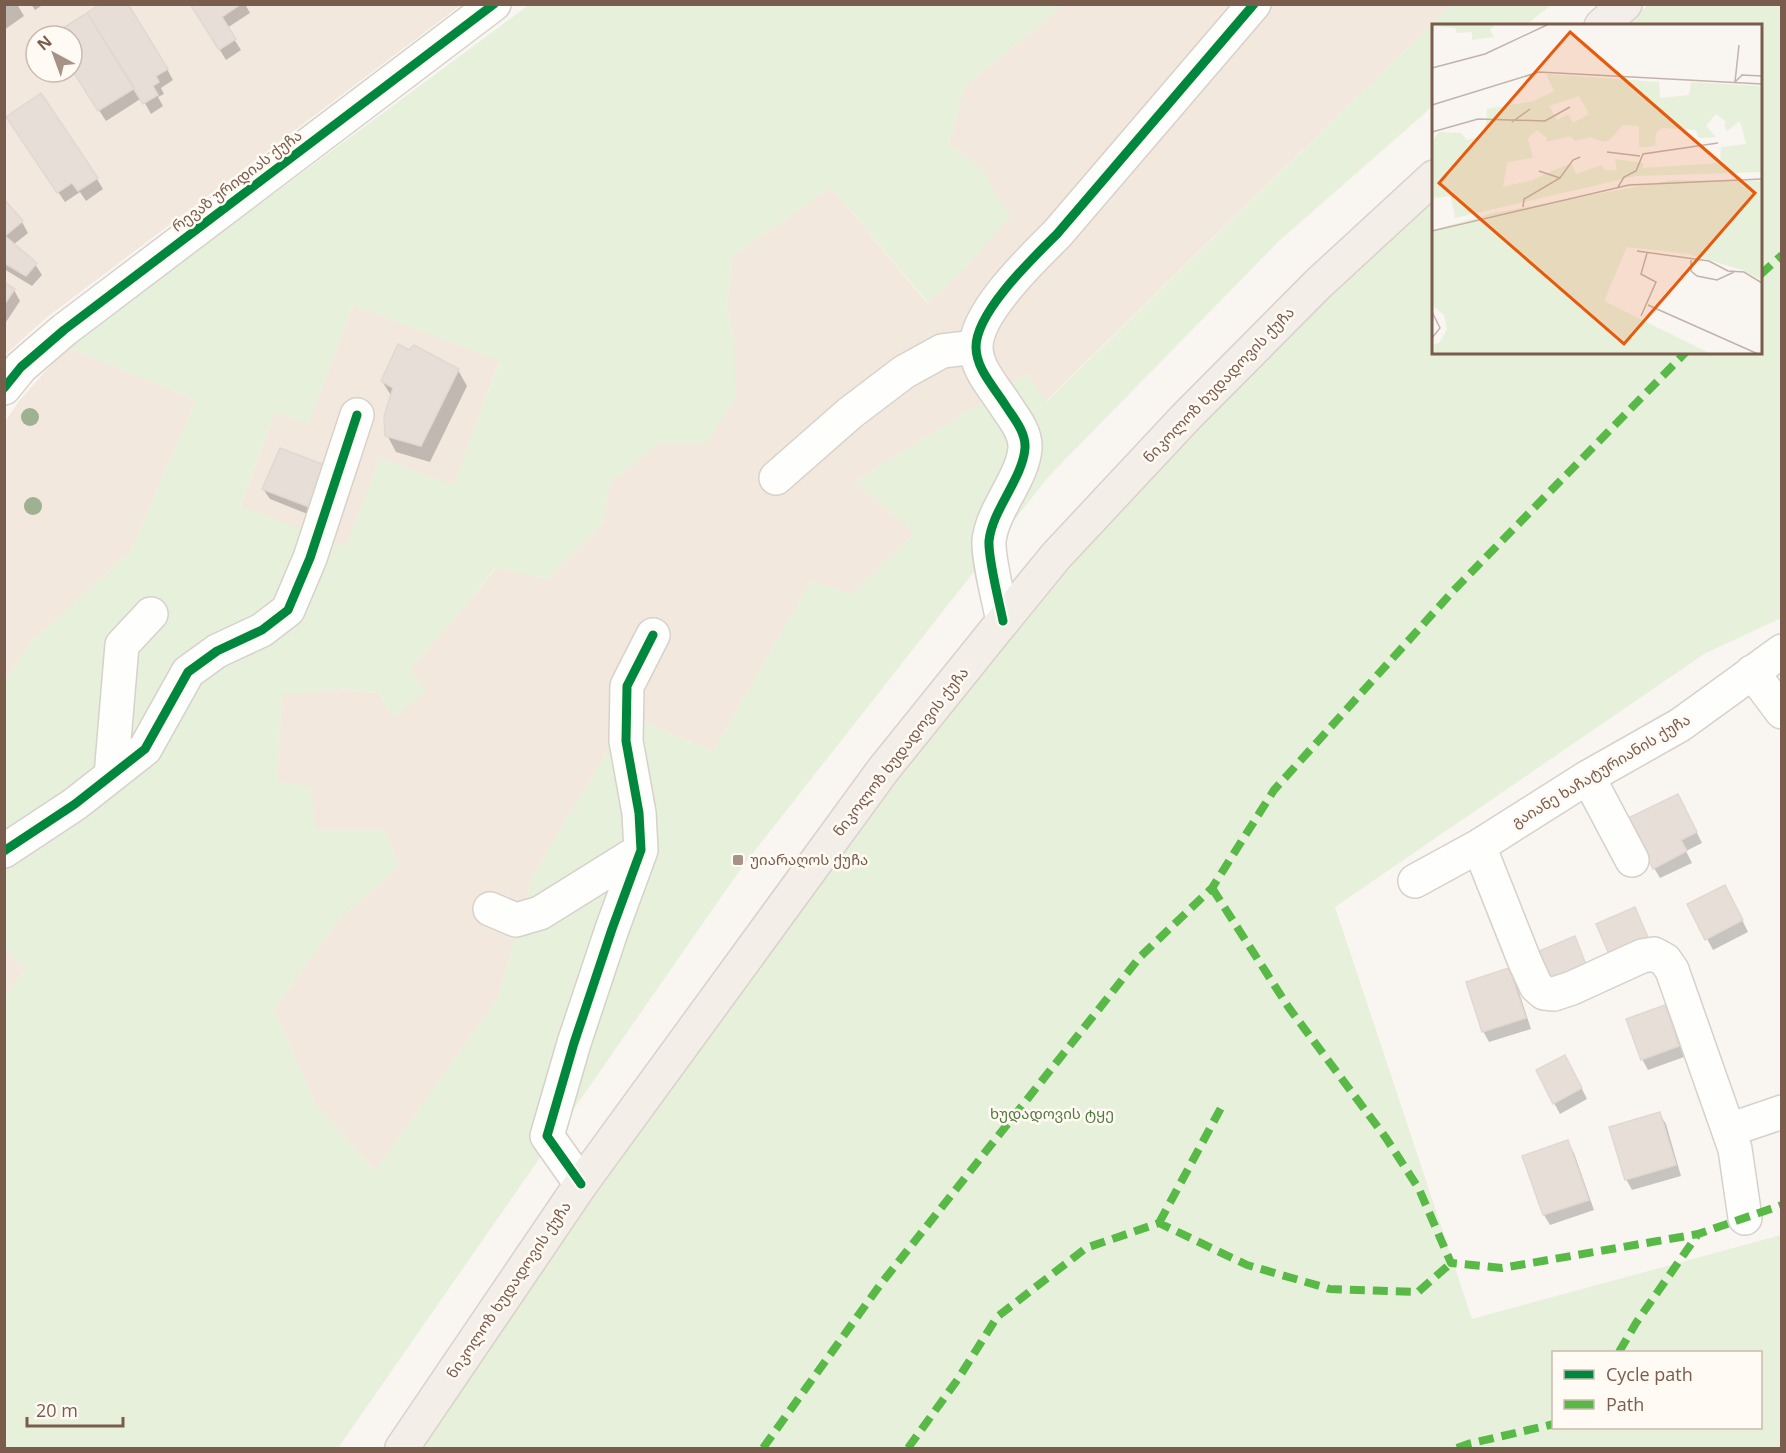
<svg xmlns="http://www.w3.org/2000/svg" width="1786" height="1453" font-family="'Open Sans','Noto Sans Georgian',sans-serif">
<rect width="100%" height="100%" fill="#f9f5f0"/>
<path fill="#f2e8de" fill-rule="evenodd" d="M 5,5 L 461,5 L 46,318 L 5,355 ZM 36,36 L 72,36 L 72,72 L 36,72 Z
M 1064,5 L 1451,5 L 1045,402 L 1027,375 L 855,481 L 915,533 L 852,594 L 811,581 L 713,752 L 629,715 L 533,875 L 498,998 L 375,1171 L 314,1102 L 274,1009 L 338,921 L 399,866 L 384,829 L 316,829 L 277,783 L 282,694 L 336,689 L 378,692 L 394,718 L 409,670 L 466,605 L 496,568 L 548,579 L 603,523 L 610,483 L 659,443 L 706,443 L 734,343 L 727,305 L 733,256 L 831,187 L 927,303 L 981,168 L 949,144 L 964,87 Z
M 353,305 L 500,360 L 453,486 L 380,458 L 346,547 L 240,507 L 275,412 L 308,424 Z
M 67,347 L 196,400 L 131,551 L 32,641 L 5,681 L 5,422 L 19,401 Z
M 5,950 L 25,968 L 5,999 Z"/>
<path fill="#e7f0db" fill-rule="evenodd" d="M 529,5 L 1064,5 L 964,87 L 949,144 L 981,168 L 1010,216 L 968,265 L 928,303 L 831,187 L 733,256 L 727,305 L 734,343 L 736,398 L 706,443 L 659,443 L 610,483 L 603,523 L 548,579 L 495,568 L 466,605 L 409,670 L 427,691 L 394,718 L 378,692 L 336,689 L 282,695 L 277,782 L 310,786 L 316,829 L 384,829 L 399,866 L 338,921 L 274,1009 L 314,1102 L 375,1171 L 498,998 L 533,875 L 629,715 L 713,752 L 811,581 L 852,594 L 915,533 L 855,481 L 1027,375 L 1046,402 L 1451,5 L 1551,5 L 1526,25 L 1434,26 L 1433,106 L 1279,241 L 1049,476 L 742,867 L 338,1448 L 5,1448 L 4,1000 L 25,968 L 5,950 L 5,681 L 32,641 L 131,551 L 196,400 L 67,347 ZM 353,305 L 500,361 L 453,485 L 380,458 L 346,546 L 240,506 L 275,412 L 308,424 Z
M 1648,5 L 1781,5 L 1781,618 L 1704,654 L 1335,907 L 1472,1319 L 1781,1235 L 1781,1448 L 382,1448 L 443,1355 L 492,1288 L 878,795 L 1273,322 L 1433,186 L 1434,352 L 1760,352 L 1760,26 L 1623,25 ZM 1554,1352 L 1760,1352 L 1760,1428 L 1554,1428 Z"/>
<path fill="#0003" d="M 4,4 L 17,4 L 24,16 L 4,30 Z
M 31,4 L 44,4 L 35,10 Z
M 103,4 L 167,69 L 173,80 L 161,88 L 164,94 L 158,97 L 163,106 L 151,114 L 142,98 L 106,121 L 72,68 L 72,36 L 53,36 Z
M 192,4 L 245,4 L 250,13 L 227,28 L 241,50 L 226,60 Z
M 14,128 L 97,179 L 103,189 L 86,201 L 80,192 L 65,202 Z
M 4,202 L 22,222 L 28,233 L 13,245 L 35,264 L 42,275 L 32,286 L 4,269 Z
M 4,284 L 14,290 L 20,301 L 4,325 Z
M 458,370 L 467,386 L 430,462 L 396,452 L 387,435 L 392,397 L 382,381 Z
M 326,467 L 315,517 L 270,499 L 263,489 Z
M 1684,806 L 1702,843 L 1686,851 L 1692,863 L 1660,878 L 1654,868 Z
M 1731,897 L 1748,932 L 1713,950 L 1689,905 Z
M 1509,970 L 1515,980 L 1531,1029 L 1489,1042 L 1483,1031 Z
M 1664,1007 L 1670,1018 L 1684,1057 L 1648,1070 L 1642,1059 Z
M 1571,1067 L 1587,1099 L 1560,1114 L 1554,1103 Z
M 1660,1114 L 1666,1124 L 1681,1176 L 1632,1190 L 1626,1179 Z
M 1568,1142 L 1574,1153 L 1594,1210 L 1550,1225 L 1544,1215 L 1524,1157 Z"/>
<path fill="#e6ded7" stroke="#e2d8d2" stroke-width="1.5" d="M 100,4 L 128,4 L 168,69 L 156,76 L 159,82 L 153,86 L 158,95 L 143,104 L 87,13 Z
M 190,4 L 241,4 L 222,17 L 236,39 L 219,50 Z
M 87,13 L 135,88 L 98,111 L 72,70 L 72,36 L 50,36 Z
M 41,93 L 98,178 L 78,191 L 72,183 L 57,193 L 6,117 Z
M 4,199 L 23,221 L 5,236 L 37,263 L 26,276 L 4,263 Z
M 4,282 L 15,289 L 4,305 Z
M 398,344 L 409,350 L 414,345 L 459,369 L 421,446 L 385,436 L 384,416 L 393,388 L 381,381 Z
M 280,448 L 327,466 L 309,507 L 262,489 Z
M 1678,794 L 1697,832 L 1681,840 L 1687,851 L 1653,869 L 1628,818 Z
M 1725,885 L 1743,920 L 1705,940 L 1687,904 Z
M 1635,907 L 1650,942 L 1611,959 L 1596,924 Z
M 1575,936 L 1588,970 L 1551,985 L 1537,952 Z
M 1509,968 L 1526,1018 L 1482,1032 L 1466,982 Z
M 1665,1005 L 1679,1046 L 1641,1060 L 1626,1019 Z
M 1565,1055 L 1582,1088 L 1553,1104 L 1536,1070 Z
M 1660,1112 L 1676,1165 L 1625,1180 L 1609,1127 Z
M 1568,1140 L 1589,1200 L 1543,1215 L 1522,1156 Z"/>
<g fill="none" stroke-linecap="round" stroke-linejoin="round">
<g stroke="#d7d1cb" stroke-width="36">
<path id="minor" d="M 4,388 L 21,367 L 64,330 L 494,4
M 776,478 L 850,413 L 904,372 L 942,351 L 976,347
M 1003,621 C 999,601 988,559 989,541 C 992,510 1023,478 1025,448 C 1026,431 1012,416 1004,403 C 993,386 976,368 976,347 C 976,312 1033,258 1057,234 L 1254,4
M 1752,672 L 1782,712
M 111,776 L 122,645 L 151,614
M 1588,777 L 1632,860
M 1479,846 L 1525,962 L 1536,986 L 1544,993 L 1554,994 L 1572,988 L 1642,956 L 1654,954 L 1665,960 L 1672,970 L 1735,1149 L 1745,1218
M 4,851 L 75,804 L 145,749 L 188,672 L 217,651 L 262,630 L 288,610 L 310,558 L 357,415
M 1415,881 L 1479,846 L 1588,777 L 1680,725 L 1782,651
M 490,909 L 516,920 L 540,913 L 641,850
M 1729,1130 L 1782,1112
M 581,1184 L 547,1136 L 574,1043 L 612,929 L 641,850 L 639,813 L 626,741 L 627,686 L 653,635"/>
</g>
<g stroke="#dad1cc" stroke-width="36">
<path id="major" d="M 1601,26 L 1625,4
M 402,1448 L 581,1184 L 883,770 L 1003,621 L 1056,556 L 1185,418 L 1318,284 L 1434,177"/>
</g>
<use href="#minor" stroke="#fefefd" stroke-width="33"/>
<use href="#major" stroke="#f3eee8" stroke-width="33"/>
<path stroke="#58b947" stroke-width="8" stroke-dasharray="15 8" stroke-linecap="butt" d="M 1760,275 L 1782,255
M 1212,888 L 1289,1008 L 1386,1138 L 1419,1189 L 1451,1263 L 1502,1268 L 1698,1234 L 1782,1205
M 1159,1223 L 1222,1106
M 1619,1352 L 1636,1323 L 1698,1234
M 763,1448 L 880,1285 L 1140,957 L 1212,888 L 1274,790 L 1454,590 L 1686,352
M 908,1448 L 958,1379 L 997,1317 L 1086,1248 L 1159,1223 L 1247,1265 L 1330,1289 L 1418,1292 L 1451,1263
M 1457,1448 L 1468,1444 L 1554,1424"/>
<g stroke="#fffaf3" stroke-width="13">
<path id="cycleway" d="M 4,388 L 21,367 L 64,330 L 494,4
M 1003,621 C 999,601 988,559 989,541 C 992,510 1023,478 1025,448 C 1026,431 1012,416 1004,403 C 993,386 976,368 976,347 C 976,312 1033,258 1057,234 L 1254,4
M 4,851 L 75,804 L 145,749 L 188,672 L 217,651 L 262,630 L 288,610 L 310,558 L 357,415
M 581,1184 L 547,1136 L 574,1043 L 612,929 L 641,850 L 639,813 L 626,741 L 627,686 L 653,635"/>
</g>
<use href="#cycleway" stroke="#00873e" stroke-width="9"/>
</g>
<g fill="#9eb190">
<circle cx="30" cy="417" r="9"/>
<circle cx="33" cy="506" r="9"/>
</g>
<rect fill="#a69286" stroke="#fffaf3" stroke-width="2" x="732" y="854" width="12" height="12" rx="3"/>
<g text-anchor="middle" stroke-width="5" stroke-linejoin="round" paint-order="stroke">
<g font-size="15" fill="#7a5c4d" stroke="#fffaf3">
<text transform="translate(237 181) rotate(-37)" y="5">რევაზ ურიდიას ქუჩა</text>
<text transform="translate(1219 385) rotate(-46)" y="5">ნიკოლოზ ხუდადოვის ქუჩა</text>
<text transform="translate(901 752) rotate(-52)" y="5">ნიკოლოზ ხუდადოვის ქუჩა</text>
<text transform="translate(1601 771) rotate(-31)" y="5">გაიანე ხაჩატურიანის ქუჩა</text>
<text transform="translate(509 1290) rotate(-56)" y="5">ნიკოლოზ ხუდადოვის ქუჩა</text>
</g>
<g font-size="15" fill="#7a5c4d" stroke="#fffaf3" text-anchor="start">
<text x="750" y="865">უიარაღოს ქუჩა</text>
</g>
<g font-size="15" fill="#537a41" stroke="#fffaf3">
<text x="1052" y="1119">ხუდადოვის ტყე</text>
</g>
</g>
<g transform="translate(1432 24)">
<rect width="330" height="330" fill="#f9f5f0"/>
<path d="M 64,0 L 58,6 L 62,13 L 40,16 L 40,8 L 24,9 L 24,4 L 3,2 L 0,12 L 0,1 ZM 114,50 L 227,58 L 228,74 L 257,71 L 259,58 L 330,62 L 330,148 L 204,152 L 23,194 L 19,172 L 0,174 L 1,116 L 7,108 L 29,109 L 35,116 L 53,111 L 55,85 L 102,77 L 122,67 ZM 147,72 L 157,90 L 141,99 L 136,90 L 125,96 L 117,82 ZM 284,90 L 294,98 L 292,102 L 295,107 L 308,97 L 314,120 L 289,123 L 288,139 L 211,144 L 211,139 L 183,135 L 185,146 L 173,146 L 170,141 L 144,150 L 139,139 L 100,156 L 71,163 L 75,138 L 101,134 L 96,114 L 105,106 L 115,114 L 114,118 L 138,112 L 143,117 L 158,113 L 171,118 L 178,116 L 191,101 L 207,102 L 207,123 L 215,123 L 223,122 L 224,109 L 230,104 L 264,106 L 267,114 L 284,113 L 274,102 ZM 241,156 L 330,157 L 330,256 L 311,246 L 256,230 L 195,223 L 172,277 L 279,330 L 0,330 L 0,322 L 8,318 L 15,305 L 12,291 L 0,281 L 0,206 L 62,189 Z" fill="#e7f0db" fill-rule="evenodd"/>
<path fill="none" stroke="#c2b3aa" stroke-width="1.5" d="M 0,44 L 53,30 L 117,0M 303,58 L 307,21M 303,58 L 310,51 L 330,52M 0,81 L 107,48 L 330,60M 80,98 L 98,85M 0,108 L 46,95 L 113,97 L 138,83M 175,128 L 208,132M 107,147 L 128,154M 186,163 L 192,153 L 204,147 L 211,130 L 286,119M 91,183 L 92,175 L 128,154 L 141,136 L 148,133M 0,207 L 197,161 L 330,155M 205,227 L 277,237 L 296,247 L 312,248 L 330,259M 259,236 L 259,247 L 265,252 L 285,256 L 302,248M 216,281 L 326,330M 0,288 L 8,304 L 0,314M 209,292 L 224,258 L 209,250 L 215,229"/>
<path fill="#e8590c" fill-opacity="0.15" stroke="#e8590c" stroke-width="3" d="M 138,8 L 323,169 L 192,320 L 7,159 Z"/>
<rect width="330" height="330" fill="none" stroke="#7a5c4d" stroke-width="3"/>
</g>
<rect width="1786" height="1453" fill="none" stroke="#7a5c4d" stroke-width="12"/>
<rect x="1552" y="1351" width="210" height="78" fill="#fffaf3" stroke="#cabbb1" stroke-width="1.5"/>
<rect x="1564" y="1370" width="30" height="9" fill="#00873e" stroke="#cabbb1" stroke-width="1.5"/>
<text x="1606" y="1381" font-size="18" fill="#7a5c4d">Cycle path</text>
<rect x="1564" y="1400" width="30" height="9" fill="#58b947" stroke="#cabbb1" stroke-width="1.5"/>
<text x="1606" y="1411" font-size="18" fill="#7a5c4d">Path</text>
<g transform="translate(54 54) rotate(319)"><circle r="28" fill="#fffaf3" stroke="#cabbb1" stroke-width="1.5"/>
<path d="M0-4.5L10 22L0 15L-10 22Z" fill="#a69286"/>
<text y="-9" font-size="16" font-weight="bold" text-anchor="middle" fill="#7a5c4d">N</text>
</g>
<path d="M27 1417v9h96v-9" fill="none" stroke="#7a5c4d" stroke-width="3"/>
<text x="36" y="1417" font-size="18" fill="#7a5c4d" stroke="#fffaf3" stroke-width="4.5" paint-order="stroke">20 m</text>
</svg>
